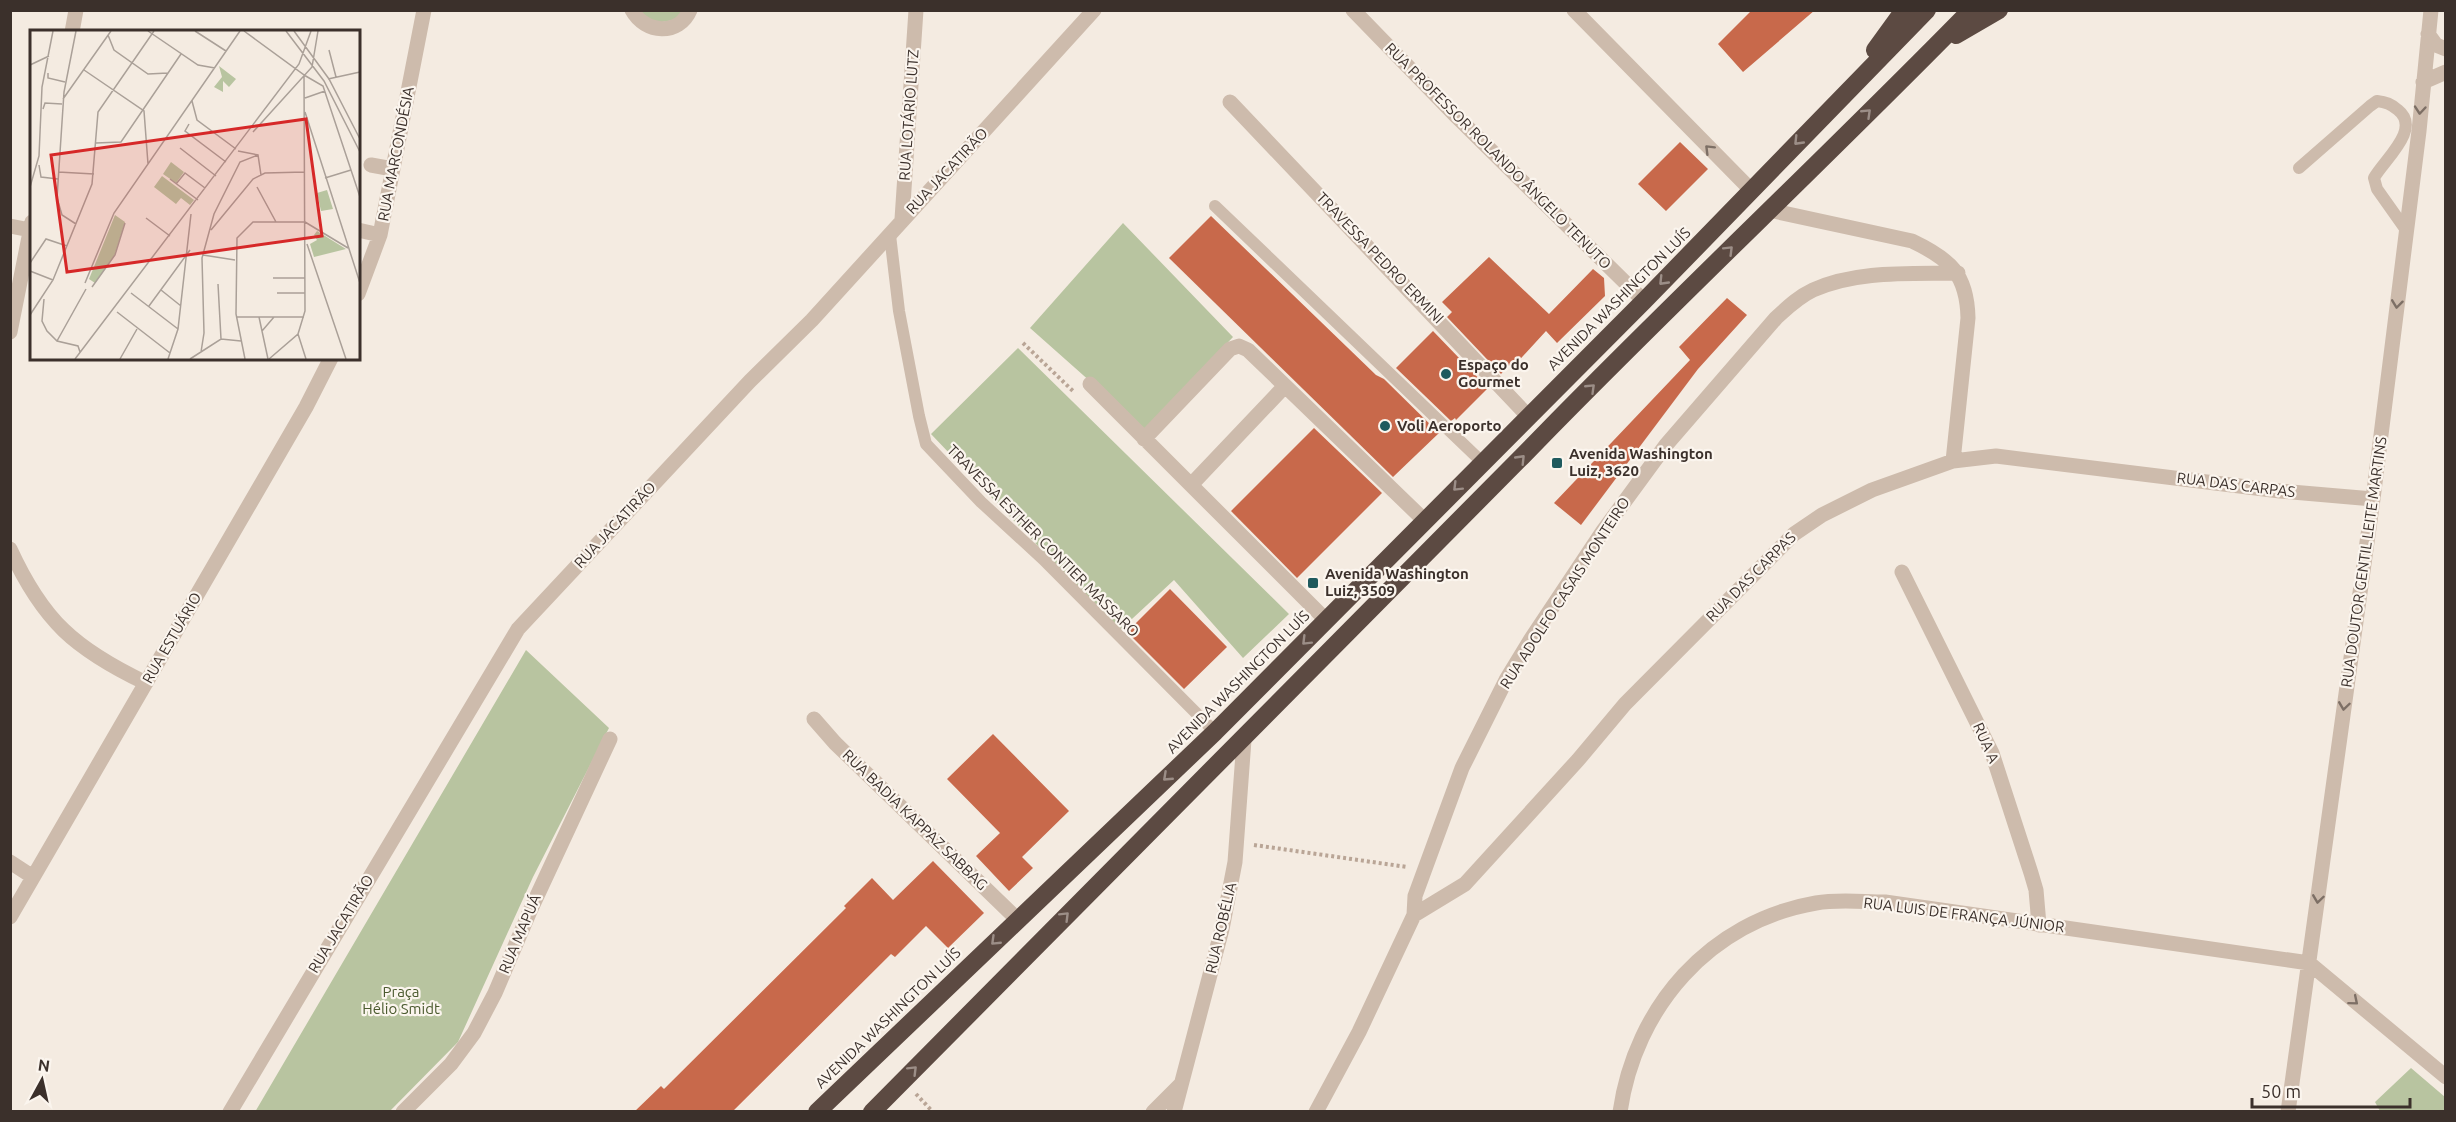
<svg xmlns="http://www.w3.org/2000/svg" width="2456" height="1122" font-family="Ubuntu,sans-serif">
<rect width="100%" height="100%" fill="#f4ebe1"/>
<path fill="#b8c4a0" d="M 638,11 L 683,11 L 674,20 L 656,23 Z
M 1123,223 L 1233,337 L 1145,430 L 1030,328 Z
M 1018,348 L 1289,614 L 1243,658 L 1174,580 L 1119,631 L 931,434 Z
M 526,650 L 609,728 L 533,877 L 458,1042 L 390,1111 L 255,1112 Z
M 2411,1068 L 2445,1097 L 2445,1111 L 2380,1111 L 2375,1102 Z"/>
<path fill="#c8694b" d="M 1752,10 L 1815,10 L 1743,72 L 1718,44 Z
M 1680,142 L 1708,169 L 1666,211 L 1638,184 Z
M 1211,216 L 1376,375 L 1384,379 L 1439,433 L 1393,477 L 1169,258 Z
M 1489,257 L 1549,314 L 1593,269 L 1604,278 L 1605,296 L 1557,343 L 1546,331 L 1512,368 L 1509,365 L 1501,374 L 1447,317 L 1452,312 L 1442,302 Z
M 1727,298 L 1747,315 L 1698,369 L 1581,525 L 1554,503 L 1690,360 L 1679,347 Z
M 1433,331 L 1488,388 L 1456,420 L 1455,418 L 1451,421 L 1396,368 Z
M 1314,428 L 1382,493 L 1297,578 L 1231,511 Z
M 1170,589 L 1227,647 L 1184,689 L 1127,632 Z
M 993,734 L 1069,811 L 1022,857 L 1033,868 L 1009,891 L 976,856 L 1000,833 L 947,779 Z
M 933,861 L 984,913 L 948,948 L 926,926 L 895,957 L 891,954 L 732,1112 L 634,1112 L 661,1086 L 664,1089 L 846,908 L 844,906 L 872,878 L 893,900 Z"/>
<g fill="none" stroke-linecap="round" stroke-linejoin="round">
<path stroke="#b9a596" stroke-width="4" stroke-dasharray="3 3" stroke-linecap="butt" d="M 1023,343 L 1074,392
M 1254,845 L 1407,867
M 916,1094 L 933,1112"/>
<path stroke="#cdbbac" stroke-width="12" d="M 2299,168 L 2370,106 L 2377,101 C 2386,102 2391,104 2398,110 C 2422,129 2384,160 2374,178 L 2377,189 L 2406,230
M 1215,206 L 1482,462
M 890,235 L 899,311 L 919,416 L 926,444 L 981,502 L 1043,559 L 1215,732"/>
<path stroke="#cdbbac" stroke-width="15" d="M 632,10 C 645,34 679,36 690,10
M 1353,10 L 1457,117 L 1644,301
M 1574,10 L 1751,190
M 72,32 L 76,10
M 2428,34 L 2436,45 L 2446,49
M 2423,82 L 2446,72
M 1230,102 L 1528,416
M 371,165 L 393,169
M 1769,210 L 1912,241 C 1950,259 1967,274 1968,318 L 1953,461
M 902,219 L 916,10
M 10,226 L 30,230
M 358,230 L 380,235
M 358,294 L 380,235 L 424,10
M 10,332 L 32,222
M 1090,384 L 1326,620
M 1144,439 L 1230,349 L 1239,346 L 1248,350 L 1424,520
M 1191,485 L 1284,387
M 10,549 C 43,621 75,649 146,683
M 1902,572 L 1992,753 L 2031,873 L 2036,890 L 2039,925
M 814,719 L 835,743 L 1017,919
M 10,862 L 33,877
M 1414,915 L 1465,884 L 1578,760 L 1625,704 L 1794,534 L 1822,515 L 1872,490 L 1953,461 L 1996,456 L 2280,491 L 2373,499
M 10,917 L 306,407 L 331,358
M 2309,963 L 2446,1077
M 230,1112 L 518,629 L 750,381 L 812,320 L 1094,10
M 403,1112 L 451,1064 L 474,1033 L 495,993 L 530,911 L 610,739
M 1153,1112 L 1181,1084
M 1174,1112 L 1222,929 L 1235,862 L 1244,740
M 1316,1112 L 1359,1032 L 1414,915 L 1415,896 L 1462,768 L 1506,680 L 1531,639 L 1603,531 L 1666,445 L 1776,318 C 1787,308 1798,297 1813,290 C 1857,270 1911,274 1958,273
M 1620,1112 C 1635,1007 1710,921 1816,903 C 1838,899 1863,902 1885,902 L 2309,963
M 2288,1112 L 2373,499 L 2419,131 L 2431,10"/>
<path stroke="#5c4a42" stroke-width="18" d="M 1956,35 L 1999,10
M 1875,50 L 1904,10
M 817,1112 L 1215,732 L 1644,301 L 1927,10
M 872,1112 C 1099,885 1325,658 1549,429 C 1688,287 1832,152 1971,10"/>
</g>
<defs><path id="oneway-chevron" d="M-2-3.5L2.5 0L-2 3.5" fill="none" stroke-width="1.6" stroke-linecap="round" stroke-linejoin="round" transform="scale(1.5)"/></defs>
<g stroke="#7d6f65">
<use href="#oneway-chevron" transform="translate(2420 110) rotate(95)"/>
<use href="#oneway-chevron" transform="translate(1709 149) rotate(-135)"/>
<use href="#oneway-chevron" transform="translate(2397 304) rotate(97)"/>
<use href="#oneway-chevron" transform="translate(2344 706) rotate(98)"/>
<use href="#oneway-chevron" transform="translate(2318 899) rotate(98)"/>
<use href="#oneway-chevron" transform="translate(2354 1001) rotate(40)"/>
</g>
<g stroke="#9c8e87">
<use href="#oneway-chevron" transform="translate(1867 113) rotate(-44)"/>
<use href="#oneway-chevron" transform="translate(1798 141) rotate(134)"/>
<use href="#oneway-chevron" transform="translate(1729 250) rotate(-45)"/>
<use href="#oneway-chevron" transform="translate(1663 281) rotate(134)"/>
<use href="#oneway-chevron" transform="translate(1591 388) rotate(-44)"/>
<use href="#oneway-chevron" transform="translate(1521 459) rotate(-46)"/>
<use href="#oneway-chevron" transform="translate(1457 487) rotate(135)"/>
<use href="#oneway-chevron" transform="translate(1306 641) rotate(135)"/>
<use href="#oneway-chevron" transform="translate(1167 777) rotate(137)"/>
<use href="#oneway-chevron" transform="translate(1065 916) rotate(-45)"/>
<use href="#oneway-chevron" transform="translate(995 941) rotate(136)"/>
<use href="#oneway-chevron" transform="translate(913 1070) rotate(-45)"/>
</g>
<g fill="#1f5a5e" stroke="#fbf5ee" stroke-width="2">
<circle cx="1446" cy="374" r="6"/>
<circle cx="1385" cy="426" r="6"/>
<rect x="1551" y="457" width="12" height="12" rx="3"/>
<rect x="1307" y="577" width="12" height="12" rx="3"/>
</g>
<g text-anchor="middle" stroke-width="4.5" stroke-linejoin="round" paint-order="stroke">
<g font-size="15" fill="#3b302b" stroke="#fbf5ee">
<text transform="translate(909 115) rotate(-86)" y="5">RUA LOTÁRIO LUTZ</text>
<text transform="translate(396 154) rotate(-79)" y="5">RUA MARCONDÉSIA</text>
<text transform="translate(1498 156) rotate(45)" y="5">RUA PROFESSOR ROLANDO ÂNGELO TENUTO</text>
<text transform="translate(947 171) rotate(-47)" y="5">RUA JACATIRÃO</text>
<text transform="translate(1380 258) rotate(46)" y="5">TRAVESSA PEDRO ERMINI</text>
<text transform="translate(1619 299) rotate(-45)" y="5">AVENIDA WASHINGTON LUÍS</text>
<text transform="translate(2236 485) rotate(7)" y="5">RUA DAS CARPAS</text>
<text transform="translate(615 525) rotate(-47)" y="5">RUA JACATIRÃO</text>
<text transform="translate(1043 541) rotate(45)" y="5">TRAVESSA ESTHER CONTIER MASSARO</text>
<text transform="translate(2364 562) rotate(-82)" y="5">RUA DOUTOR GENTIL LEITE MARTINS</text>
<text transform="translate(1751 577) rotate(-45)" y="5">RUA DAS CARPAS</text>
<text transform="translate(1565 593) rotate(-57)" y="5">RUA ADOLFO CASAIS MONTEIRO</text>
<text transform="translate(172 638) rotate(-60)" y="5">RUA ESTUÁRIO</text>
<text transform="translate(1238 682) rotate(-45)" y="5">AVENIDA WASHINGTON LUÍS</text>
<text transform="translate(1986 743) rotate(66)" y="5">RUA A</text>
<text transform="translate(915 820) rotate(44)" y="5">RUA BADIA KAPPAZ SABBAG</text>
<text transform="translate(1964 915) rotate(7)" y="5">RUA LUIS DE FRANÇA JÚNIOR</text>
<text transform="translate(341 924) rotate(-59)" y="5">RUA JACATIRÃO</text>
<text transform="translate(1221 928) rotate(-77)" y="5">RUA ROBÉLIA</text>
<text transform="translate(520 934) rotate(-67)" y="5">RUA MAPUÁ</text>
<text transform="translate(888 1018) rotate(-44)" y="5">AVENIDA WASHINGTON LUÍS</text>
</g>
<g font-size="15" font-weight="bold" fill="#3b302b" stroke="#fbf5ee" text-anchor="start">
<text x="1458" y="370">Espaço do<tspan x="1458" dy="17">Gourmet</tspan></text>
<text x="1397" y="431">Voli Aeroporto</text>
<text x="1569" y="459">Avenida Washington<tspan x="1569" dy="17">Luiz, 3620</tspan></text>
<text x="1325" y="579">Avenida Washington<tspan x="1325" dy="17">Luiz, 3509</tspan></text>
</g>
<g font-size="15" fill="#4a5a2e" stroke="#fbf5ee">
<text x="401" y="997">Praça<tspan x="401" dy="17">Hélio Smidt</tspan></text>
</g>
</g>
<g transform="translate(30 30)">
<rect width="330" height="330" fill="#f4ebe1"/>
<path d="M 189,36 L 206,49 L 199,57 L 193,51 L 193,62 L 184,57 L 192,47 ZM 141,132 L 154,142 L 146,153 L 133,144 ZM 132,146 L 164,170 L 160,175 L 151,168 L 146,174 L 124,157 ZM 297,160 L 303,179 L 291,181 L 287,163 ZM 85,185 L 95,192 L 84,227 L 65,253 L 59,249 ZM 287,201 L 316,219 L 284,227 L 280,214 L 287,210 L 284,205 Z" fill="#b8c4a0"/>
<path fill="none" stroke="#aaa098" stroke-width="1.5" d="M 46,1 L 34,62 L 27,168 L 32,185 L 46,194M 118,1 L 168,35 L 185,38M 165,1 L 196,21M 214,1 L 274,45 L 275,281 L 268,304 L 239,329M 256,1 L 294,51 L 330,122M 264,1 L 299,49 L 330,109M 78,5 L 84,20 L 118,44 L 138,43M 299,20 L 306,47M 0,35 L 19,26M 54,40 L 114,81 L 118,134M 18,43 L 18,48 L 35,52M 274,45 L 293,56 L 330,167M 298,49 L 330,42M 275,68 L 295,61M 33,69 L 81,1M 162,71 L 167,90 L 206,119M 13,79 L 15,73 L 32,74M 275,82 L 330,253M 159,94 L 155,101 L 196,132M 223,102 L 282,37 L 288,1M 66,113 L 91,112 L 151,24M 150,118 L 186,146M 208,121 L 228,125 L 231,145M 9,135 L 11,147 L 28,149M 28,142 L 64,144M 295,148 L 321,140M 140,149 L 168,170M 146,154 L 155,143 L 175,158M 0,157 L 9,126 L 12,57 L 23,1M 227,157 L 246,192M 116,188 L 140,206M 275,192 L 318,218M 181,200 L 223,149 L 235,143 L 275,142M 277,214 L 316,329M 173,225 L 205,230M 0,233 L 16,209 L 37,216M 0,241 L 23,250M 243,248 L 275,248M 55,253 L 84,183 L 210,1M 188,254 L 191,309M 62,257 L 85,225 L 95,193M 131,260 L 151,276M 101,263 L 148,299M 247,263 L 275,263M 14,269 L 12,291 L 17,301 L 27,311 L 48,316 L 50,322M 119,276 L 160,220M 87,282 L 140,323M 0,285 L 23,250 L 62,154 L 68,82 L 124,1M 206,287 L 274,287M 229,287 L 238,329M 232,301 L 244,287M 268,304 L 276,329M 27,311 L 56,259M 171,322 L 174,303 L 172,228 L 184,184 L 210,132 L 228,125M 45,329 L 269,34 L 281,1M 90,329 L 107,299M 138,329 L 148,299 L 161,184M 160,329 L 191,309 L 211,311M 215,329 L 206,284 L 207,208 L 223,192 L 275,192"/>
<path fill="#d62828" fill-opacity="0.15" stroke="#d62828" stroke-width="3" d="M 276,89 L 292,206 L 37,242 L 21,125 Z"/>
<rect width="330" height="330" fill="none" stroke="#3b302b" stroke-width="3"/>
</g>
<rect width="2456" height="1122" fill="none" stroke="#3b302b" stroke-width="24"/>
<g transform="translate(42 1080) rotate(8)" stroke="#fbf5ee" stroke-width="4.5" paint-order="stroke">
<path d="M0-4.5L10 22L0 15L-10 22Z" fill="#3b302b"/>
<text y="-9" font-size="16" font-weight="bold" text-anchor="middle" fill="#3b302b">N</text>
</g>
<path d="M2252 1098v9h158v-9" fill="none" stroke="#3b302b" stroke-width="3"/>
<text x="2261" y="1098" font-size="18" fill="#3b302b" stroke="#fbf5ee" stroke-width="4.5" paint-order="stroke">50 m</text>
</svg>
